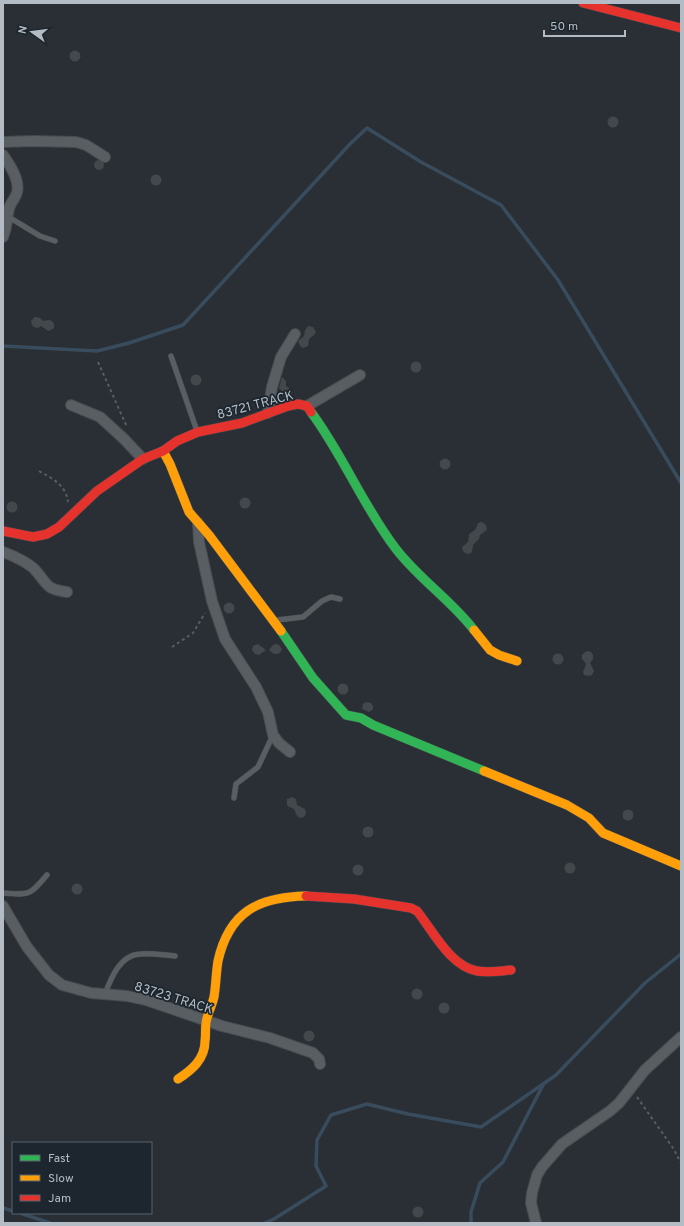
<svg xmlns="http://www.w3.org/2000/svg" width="684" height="1226" font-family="Overpass,sans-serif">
<rect width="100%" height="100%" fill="#292f34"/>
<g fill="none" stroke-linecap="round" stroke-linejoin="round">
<path stroke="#394c5d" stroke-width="3.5" d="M 3,346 L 97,351 L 129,343 L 183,325 L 350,144 L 367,128 L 421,162 L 501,205 L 558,280 L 681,483
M 3,1208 L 13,1211
M 20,1213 L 50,1223
M 265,1223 L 274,1219 L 326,1186 L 316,1166 L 317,1140 L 331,1115 L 367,1104 L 408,1114 L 481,1127 L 556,1075 L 645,983 L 681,954
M 471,1223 L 471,1212 L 480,1183 L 503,1162 L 543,1085"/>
</g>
<path fill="#42484c" d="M69.5 56a5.5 5.5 0 1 1 11 0a5.5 5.5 0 1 1-11 0Z
M607.5 122a5.5 5.5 0 1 1 11 0a5.5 5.5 0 1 1-11 0Z
M94 165a5 5 0 1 1 10 0a5 5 0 1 1-10 0Z
M150.5 180a5.5 5.5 0 1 1 11 0a5.5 5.5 0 1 1-11 0Z
M 35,317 L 40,318 L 43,321 L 49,320 L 52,321 L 54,324 L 54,328 L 51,330 L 48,331 L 41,326 L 38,328 L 34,327 L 32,325 L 31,321 Z
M 308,326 L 313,327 L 316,332 L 314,335 L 309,339 L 308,346 L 303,348 L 300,346 L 298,341 L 304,336 L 305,330 Z
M410.5 367a5.5 5.5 0 1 1 11 0a5.5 5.5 0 1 1-11 0Z
M190.5 380a5.5 5.5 0 1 1 11 0a5.5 5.5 0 1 1-11 0Z
M 282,377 L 286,381 L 286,386 L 292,390 L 292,396 L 285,398 L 282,395 L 282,391 L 279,388 Z
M225.5 411a5.5 5.5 0 1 1 11 0a5.5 5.5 0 1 1-11 0Z
M439.5 464a5.5 5.5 0 1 1 11 0a5.5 5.5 0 1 1-11 0Z
M239.5 503a5.5 5.5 0 1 1 11 0a5.5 5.5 0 1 1-11 0Z
M6.5 507a5.5 5.5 0 1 1 11 0a5.5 5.5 0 1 1-11 0Z
M 482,522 L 486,525 L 487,530 L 480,535 L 479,539 L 473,545 L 472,552 L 469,554 L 465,553 L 463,551 L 462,547 L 468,542 L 469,534 L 475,530 L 478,523 Z
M223.5 608a5.5 5.5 0 1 1 11 0a5.5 5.5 0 1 1-11 0Z
M 258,644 L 266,650 L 259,655 L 255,654 L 252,650 L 253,646 Z
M 276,644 L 279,645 L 282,649 L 280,653 L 277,654 L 274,654 L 269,650 L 273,645 Z
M 587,651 L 591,652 L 593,655 L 593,659 L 590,663 L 594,671 L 592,675 L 589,676 L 584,675 L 583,672 L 586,664 L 582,659 L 582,655 L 584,653 Z
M552.5 659a5.5 5.5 0 1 1 11 0a5.5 5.5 0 1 1-11 0Z
M337.5 689a5.5 5.5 0 1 1 11 0a5.5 5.5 0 1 1-11 0Z
M 366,702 L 371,703 L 373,706 L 373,709 L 369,712 L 362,709 L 363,704 Z
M 292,797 L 296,799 L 297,805 L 305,809 L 306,813 L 304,817 L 300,818 L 297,816 L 294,809 L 289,807 L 287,805 L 287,799 Z
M622.5 815a5.5 5.5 0 1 1 11 0a5.5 5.5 0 1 1-11 0Z
M362.5 832a5.5 5.5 0 1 1 11 0a5.5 5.5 0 1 1-11 0Z
M564.5 868a5.5 5.5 0 1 1 11 0a5.5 5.5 0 1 1-11 0Z
M352.5 870a5.5 5.5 0 1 1 11 0a5.5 5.5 0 1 1-11 0Z
M71.5 889a5.5 5.5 0 1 1 11 0a5.5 5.5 0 1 1-11 0Z
M411.5 994a5.5 5.5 0 1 1 11 0a5.5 5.5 0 1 1-11 0Z
M438.5 1008a5.5 5.5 0 1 1 11 0a5.5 5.5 0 1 1-11 0Z
M303.5 1036a5.5 5.5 0 1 1 11 0a5.5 5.5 0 1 1-11 0Z
M412.5 1212a5.5 5.5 0 1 1 11 0a5.5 5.5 0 1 1-11 0Z"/>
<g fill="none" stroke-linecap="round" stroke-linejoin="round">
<g stroke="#474b4f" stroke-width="6">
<path id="lane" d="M 7,216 L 40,236 L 55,241
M 171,356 L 197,431
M 277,620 L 303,617 L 322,601 L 331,597 L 340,599
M 234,798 L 236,784 L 258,767 L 273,735
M 3,893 C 30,895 29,896 47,875
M 105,994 C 111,978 120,955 140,954 C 151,953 163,955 175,956"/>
</g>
<g stroke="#474b4f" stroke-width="12">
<path id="street" d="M 3,142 L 33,141 L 76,142 L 86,145 L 105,157
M 3,155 C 10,165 20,180 17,192 C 16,198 10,203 9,209 C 6,220 8,225 3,237
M 71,405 L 100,417 L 123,438 L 143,459
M 307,406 L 360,375
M 268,413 L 272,387 L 281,357 L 295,334
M 198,523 L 199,542 L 212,601 L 225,639 L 256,687 L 268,712 L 273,735 L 279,743 L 290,752
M 3,552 C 12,555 31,564 36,571 C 49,586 46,589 67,592
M 3,906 L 27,947 L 49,975 L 62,985 L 91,993 L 127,996 L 146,1000 L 222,1026 L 270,1038 L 313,1053 L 319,1059 L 320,1064
M 536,1223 L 531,1203 L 532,1193 L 537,1175 L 542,1167 L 562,1144 L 610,1111 L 619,1103 L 645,1070 L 681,1037"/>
</g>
<g stroke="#474b4f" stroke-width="10">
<path id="fast" d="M 311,412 C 343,455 363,506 396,549 C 419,579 451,600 474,630
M 281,631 L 313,678 L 346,715 L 361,718 L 373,725 L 484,771"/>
</g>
<g stroke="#474b4f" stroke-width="10">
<path id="slow" d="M 163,451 L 170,464 L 189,512 L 209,535 L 281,631
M 474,630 L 490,650 L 499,655 L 517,661
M 484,771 L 567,805 L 589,818 L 603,833 L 681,866
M 178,1079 C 192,1070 205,1059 205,1041 C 206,1035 205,1029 206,1023 C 207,1014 212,1006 214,997 C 216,985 216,973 218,961 C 229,912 258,897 306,896"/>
</g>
<g stroke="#474b4f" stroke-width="10">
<path id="jam" d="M 583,3 L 681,28
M 3,531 L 33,537 L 47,534 L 59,527 L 97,491 L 143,459 L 163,451 L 177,441 L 198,432 L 242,423 L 288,406 L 298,404 L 307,406 L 311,412
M 306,896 L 354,899 L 411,908 L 417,911 C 433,931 450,966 477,971 C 489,973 500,971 511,970"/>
</g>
<path stroke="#575d61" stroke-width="2" stroke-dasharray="3 3" stroke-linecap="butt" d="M 98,362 L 127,427
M 39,471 C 53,479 66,485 68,502
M 172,647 L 193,633 L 205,613
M 637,1097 L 673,1148 L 681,1163"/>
<use href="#lane" stroke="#595e63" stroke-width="5"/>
<use href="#street" stroke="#595e63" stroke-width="10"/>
<use href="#fast" stroke="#30b455" stroke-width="9"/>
<use href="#slow" stroke="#ff9f0a" stroke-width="9"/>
<use href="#jam" stroke="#e5322d" stroke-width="9"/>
</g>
<g text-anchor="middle" stroke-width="3.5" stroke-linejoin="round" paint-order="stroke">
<g font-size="13" fill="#b3bcc5" stroke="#1d262e">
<text transform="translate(255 404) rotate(-15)" y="5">83721 TRACK</text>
<text transform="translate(174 997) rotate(17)" y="5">83723 TRACK</text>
</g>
</g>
<rect width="684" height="1226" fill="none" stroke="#b3bcc5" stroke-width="8"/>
<rect x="12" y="1142" width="140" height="72" fill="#1d262e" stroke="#59626a"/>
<rect x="20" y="1155" width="20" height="6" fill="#30b455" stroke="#59626a"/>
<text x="48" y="1162" font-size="12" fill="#b3bcc5">Fast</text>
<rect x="20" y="1175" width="20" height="6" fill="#ff9f0a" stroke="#59626a"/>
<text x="48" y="1182" font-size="12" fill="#b3bcc5">Slow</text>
<rect x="20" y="1195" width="20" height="6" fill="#e5322d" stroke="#59626a"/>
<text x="48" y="1202" font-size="12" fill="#b3bcc5">Jam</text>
<g transform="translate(32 32) rotate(284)" stroke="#1d262e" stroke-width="3" paint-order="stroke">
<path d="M0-3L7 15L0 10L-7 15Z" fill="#b3bcc5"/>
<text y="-6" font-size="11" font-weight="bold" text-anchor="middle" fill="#b3bcc5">N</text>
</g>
<path d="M544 30v6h81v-6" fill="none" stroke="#b3bcc5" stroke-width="2"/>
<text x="550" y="30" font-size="12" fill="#b3bcc5" stroke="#1d262e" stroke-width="3" paint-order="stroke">50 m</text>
</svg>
